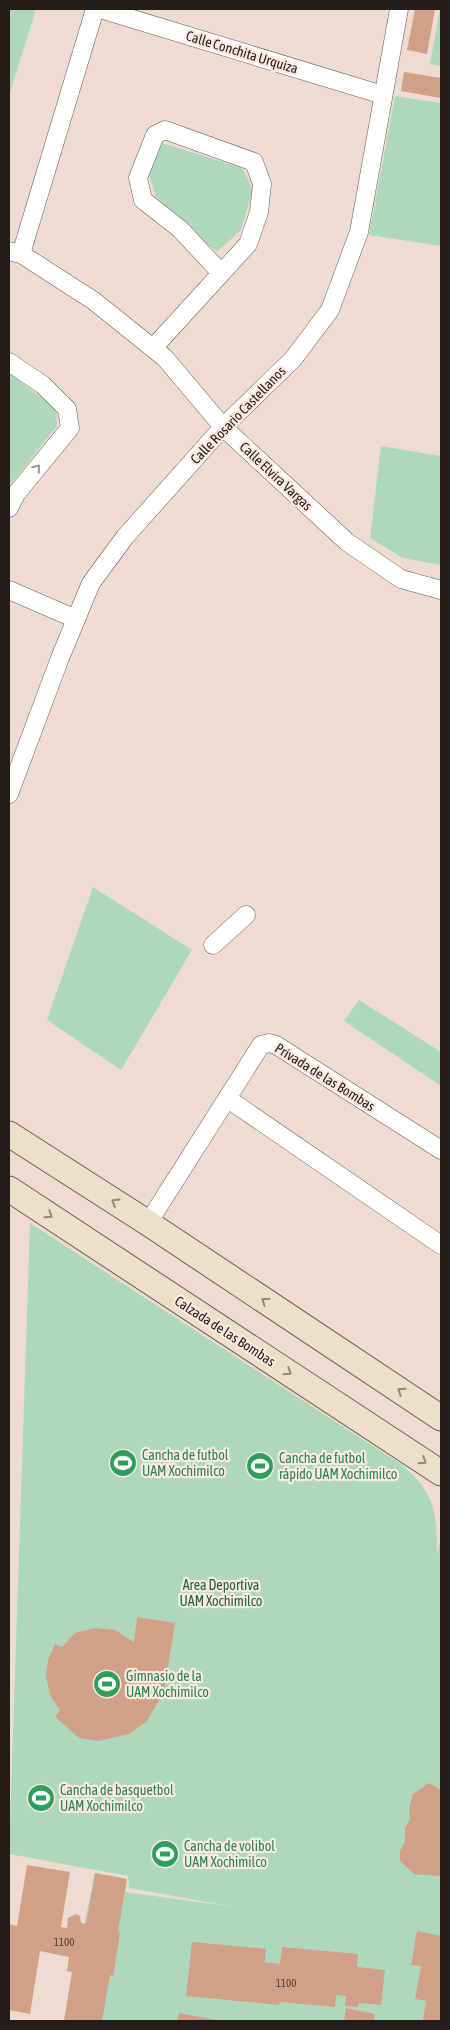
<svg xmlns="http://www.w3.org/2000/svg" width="450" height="2030" font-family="'Asap Condensed',sans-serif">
<rect width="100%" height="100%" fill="#eedcd3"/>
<path fill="#aed8bc" d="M 9,9 L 36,9 L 9,96 Z
M 440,9 L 441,9 L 441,66 L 430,64 Z
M 395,96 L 441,103 L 441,246 L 369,235 Z
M 162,143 L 242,168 L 253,189 L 241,230 L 217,252 L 188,228 L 156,197 L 149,174 Z
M 9,373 L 56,409 L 57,426 L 9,486 Z
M 381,446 L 441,456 L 441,565 L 403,558 L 370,538 Z
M 93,887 L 192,950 L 121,1070 L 47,1020 Z
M 359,1000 L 441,1052 L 441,1086 L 344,1021 Z
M 30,1223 L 402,1465 C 436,1493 437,1514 437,1556 L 441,1535 L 441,2021 L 64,2021 L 95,1873 L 127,1879 L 125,1892 L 235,1907 L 129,1888 L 128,1876 L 9,1854 Z"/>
<path fill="#d1a089" d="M 415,9 L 435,9 L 427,54 L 407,50 Z
M 404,72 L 441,78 L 441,98 L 401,91 Z
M 137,1617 L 175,1623 L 164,1692 L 147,1721 L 129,1734 L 98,1741 L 79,1738 L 55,1717 L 60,1710 L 50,1695 L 46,1676 L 48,1660 L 55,1644 L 62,1647 L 75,1633 L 95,1628 L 115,1630 L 134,1642 Z
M 429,1783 L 441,1790 L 441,1876 L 414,1874 L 400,1861 L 400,1851 L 405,1841 L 405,1828 L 410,1819 L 409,1808 L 413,1794 Z
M 27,1865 L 70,1872 L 61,1927 L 67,1928 L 68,1918 L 76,1914 L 80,1916 L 81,1923 L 86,1924 L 95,1873 L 127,1879 L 118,1931 L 120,1932 L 115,1966 L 113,1976 L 110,1975 L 102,2021 L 64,2021 L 72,1972 L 67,1971 L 69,1957 L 40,1951 L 30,2014 L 9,2010 L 9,1924 L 17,1926 Z
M 417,1931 L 441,1936 L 441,2021 L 423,2020 L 426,2001 L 415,1999 L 421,1966 L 411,1965 Z
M 192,1942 L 266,1949 L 265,1962 L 280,1964 L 282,1947 L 358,1954 L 357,1967 L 385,1970 L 381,2005 L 359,2003 L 358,2007 L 345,2006 L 346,1996 L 336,1995 L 335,2007 L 280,2002 L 279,2005 L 186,1996 Z
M 346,2008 L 375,2014 L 374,2021 L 344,2021 Z
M 179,2013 L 216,2020 L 216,2021 L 177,2021 Z"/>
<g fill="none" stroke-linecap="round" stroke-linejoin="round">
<g stroke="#695a52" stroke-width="19">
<path id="minor" d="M 100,9 L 383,95
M 9,251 L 21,254 L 94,301 L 165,358 L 223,427 L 347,542 L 401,579 L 441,590
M 21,254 L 95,9
M 153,348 L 248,244 L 259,212 L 262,184 L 254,162 L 165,130 L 155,135 L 138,178 L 143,200 L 180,229 L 221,273
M 9,362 L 43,385 L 67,409 L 70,428 L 16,494 L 9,508
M 9,590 L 76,619
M 9,794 L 60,658 L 91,583 L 125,537 L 223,427 L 293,359 L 330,310 L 359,232 L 399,9
M 213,945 L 246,915
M 228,1099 L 441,1245
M 148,1223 L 261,1045 L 269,1043 L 276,1045 L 441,1150"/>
</g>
<g stroke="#695a52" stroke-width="27">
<path id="secondary" d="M 9,1134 L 148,1223 L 441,1418
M 9,1189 L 441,1473"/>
</g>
<use href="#minor" stroke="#fff" stroke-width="18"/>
<use href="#secondary" stroke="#ede0c9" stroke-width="25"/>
</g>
<defs><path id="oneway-chevron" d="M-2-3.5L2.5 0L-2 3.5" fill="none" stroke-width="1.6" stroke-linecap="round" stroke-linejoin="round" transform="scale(1.25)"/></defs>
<use stroke="#9c9998" href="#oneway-chevron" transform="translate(37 468) rotate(-51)"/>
<g stroke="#92887a">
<use href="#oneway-chevron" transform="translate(115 1202) rotate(-148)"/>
<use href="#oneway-chevron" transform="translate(49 1215) rotate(33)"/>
<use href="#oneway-chevron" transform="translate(265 1301) rotate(-146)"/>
<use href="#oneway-chevron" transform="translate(288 1372) rotate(33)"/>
<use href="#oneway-chevron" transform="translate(401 1391) rotate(-146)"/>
<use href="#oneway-chevron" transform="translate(423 1461) rotate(33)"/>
</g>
<defs>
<g id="stadium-disc" transform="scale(1.4375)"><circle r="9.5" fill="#2e9e5b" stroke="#fce9e0"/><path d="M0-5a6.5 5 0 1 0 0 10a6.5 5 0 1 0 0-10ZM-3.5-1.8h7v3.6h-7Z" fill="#fff"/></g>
</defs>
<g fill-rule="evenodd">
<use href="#stadium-disc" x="123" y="1463"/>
<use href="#stadium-disc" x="260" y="1466"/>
<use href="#stadium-disc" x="107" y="1684"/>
<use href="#stadium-disc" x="41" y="1798"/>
<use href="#stadium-disc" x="165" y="1854"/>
</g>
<g text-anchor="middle" stroke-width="4.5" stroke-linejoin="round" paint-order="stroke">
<g font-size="11" fill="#4e3d35">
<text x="64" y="1946">1100</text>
<text x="286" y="1987">1100</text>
</g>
<g font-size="14" fill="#231c19" stroke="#fce9e0">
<text transform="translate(242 52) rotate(17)" y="5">Calle Conchita Urquiza</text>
<text transform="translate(238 415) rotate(-46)" y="5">Calle Rosario Castellanos</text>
<text transform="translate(276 476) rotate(43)" y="5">Calle Elvira Vargas</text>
<text transform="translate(325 1077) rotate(32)" y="5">Privada de las Bombas</text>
<text transform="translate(225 1331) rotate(33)" y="5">Calzada de las Bombas</text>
</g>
<g font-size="14" fill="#27864d" stroke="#fce9e0" text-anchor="start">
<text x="142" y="1460">Cancha de futbol<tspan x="142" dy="16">UAM Xochimilco</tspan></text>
<text x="279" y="1463">Cancha de futbol<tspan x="279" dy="16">rápido UAM Xochimilco</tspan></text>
<text x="126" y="1681">Gimnasio de la<tspan x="126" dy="16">UAM Xochimilco</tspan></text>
<text x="60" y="1795">Cancha de basquetbol<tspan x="60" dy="16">UAM Xochimilco</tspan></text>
<text x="184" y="1851">Cancha de volibol<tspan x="184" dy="16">UAM Xochimilco</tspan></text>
</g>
<g font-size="14" fill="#18643d" stroke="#fce9e0">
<text x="221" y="1590">Area Deportiva<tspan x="221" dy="16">UAM Xochimilco</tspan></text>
</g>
</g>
<rect width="450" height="2030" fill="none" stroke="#231c19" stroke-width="20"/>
</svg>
